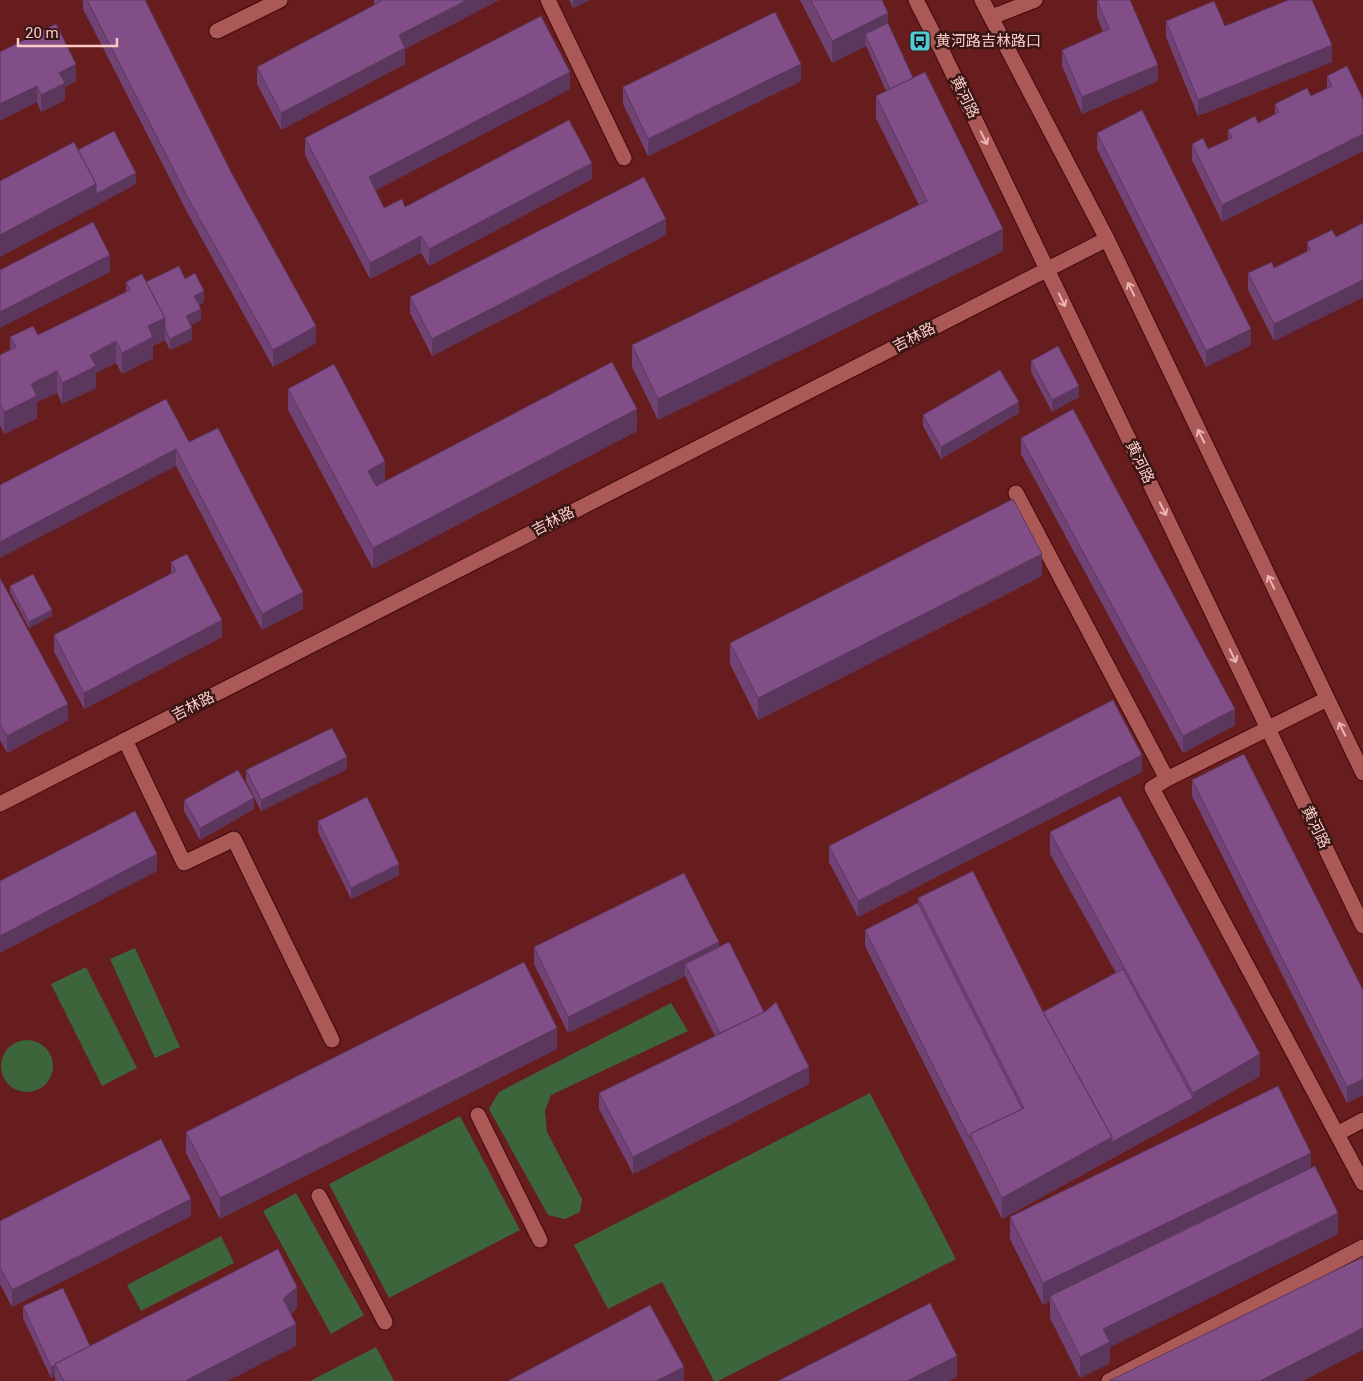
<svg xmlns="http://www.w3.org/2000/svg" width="1363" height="1381" font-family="Roboto,'Noto Sans SC',sans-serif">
<rect width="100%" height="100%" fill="#671c1d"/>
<path fill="#3d653c" d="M 135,948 L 180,1047 L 155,1058 L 110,959 Z
M 86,967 L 137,1068 L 102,1086 L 51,984 Z
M 671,1003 L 688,1031 L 551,1095 L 545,1111 L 547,1132 L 582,1199 L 580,1212 L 565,1219 L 548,1215 L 489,1109 L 499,1092 Z
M1 1066a26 26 0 1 1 52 0a26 26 0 1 1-52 0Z
M 870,1093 L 956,1259 L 718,1381 L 714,1381 L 662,1282 L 608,1309 L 574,1245 Z
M 460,1116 L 520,1230 L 389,1298 L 329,1184 Z
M 296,1193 L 364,1315 L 331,1334 L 263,1211 Z
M 221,1236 L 234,1263 L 141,1311 L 127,1285 Z
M 376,1347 L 394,1381 L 310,1381 Z"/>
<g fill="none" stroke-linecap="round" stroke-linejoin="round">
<g stroke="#42080b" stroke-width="17">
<path id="lane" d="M 548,0 L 624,158
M 217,31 L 280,0
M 1016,493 L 1167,779
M 1327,699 L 1167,779 L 1152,788 L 1363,1183
M 125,740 L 184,863 L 234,839 L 332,1040
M 478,1115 L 540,1240
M 1337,1134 L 1363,1120
M 319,1196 L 385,1322
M 1109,1381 L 1363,1247"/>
</g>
<g stroke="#42080b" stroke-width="17">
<path id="street" d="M 916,0 L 941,49 L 1363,926
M 982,0 L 1107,239 L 1363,773
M 992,17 L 1035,0
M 0,804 L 1107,239"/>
</g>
<use href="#lane" stroke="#ab5956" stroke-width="15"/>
<use href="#street" stroke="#ab5956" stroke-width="15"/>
</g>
<path fill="#704374" d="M 83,0 L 145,0 L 316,343 L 273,367 L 188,214 L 83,9 Z
M 374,0 L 499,0 L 405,49 L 405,64 L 281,130 L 257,84 L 257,67 L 374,6 Z
M 569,0 L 590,0 L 573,8 Z
M 800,0 L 882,0 L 888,23 L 913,78 L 1003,251 L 658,420 L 632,367 L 632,345 L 919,205 L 876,118 L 876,96 L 886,91 L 866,46 L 832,63 Z
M 1097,0 L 1158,81 L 1082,114 L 1062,66 L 1062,50 L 1103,32 L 1097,17 Z
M 1166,21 L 1225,26 L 1332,62 L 1198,116 L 1166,37 Z
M 0,52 L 76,81 L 65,87 L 65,100 L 41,112 L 37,102 Z
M 1327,76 L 1363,99 L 1363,151 L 1222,222 L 1192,160 L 1192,144 L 1208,149 L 1228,140 L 1228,130 L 1258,123 L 1275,115 L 1275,104 L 1311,96 L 1327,88 Z
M 801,81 L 648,156 L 623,104 L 623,87 Z
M 570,89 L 375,190 L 384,208 L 405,207 L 592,179 L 429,266 L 421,253 L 370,279 L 305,155 L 305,138 Z
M 1097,133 L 1251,345 L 1206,367 L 1097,149 Z
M 1363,223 L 1363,297 L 1274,341 L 1248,290 L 1248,273 L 1274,268 L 1307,252 L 1307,242 L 1336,237 Z
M 666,235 L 432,356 L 410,313 L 410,297 Z
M 185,279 L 204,302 L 199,305 L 201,320 L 190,325 L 192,340 L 170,350 L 165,340 L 153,346 L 153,358 L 122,374 L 116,363 L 96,373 L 96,388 L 62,404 L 57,393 L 37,402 L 37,418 L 4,434 L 0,425 L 0,355 L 10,350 L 10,337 L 38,335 L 126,292 L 126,282 L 146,282 Z
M 1031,361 L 1079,397 L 1052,412 L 1031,372 Z
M 288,389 L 385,481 L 637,431 L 373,569 L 288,410 Z
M 1019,413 L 941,459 L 923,426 L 923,415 Z
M 1021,438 L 1235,725 L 1183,753 L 1021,454 Z
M 189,442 L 303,609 L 262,630 L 176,466 L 0,485 Z
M 171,562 L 222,637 L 84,709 L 54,652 L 54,635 L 171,574 Z
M 1042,576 L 758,720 L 730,664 L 730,643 Z
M 0,578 L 68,720 L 7,753 L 0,740 Z
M 10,586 L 52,616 L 29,628 L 10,592 Z
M 347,769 L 261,811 L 246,781 L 246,770 Z
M 1142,772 L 858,917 L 829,862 L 829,846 Z
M 1192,780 L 1363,990 L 1363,1095 L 1347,1103 L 1192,796 Z
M 184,800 L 254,809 L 200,840 L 184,811 Z
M 318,821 L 399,875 L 351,899 L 318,832 Z
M 1050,832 L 1260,1076 L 1193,1114 L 1002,1219 L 865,946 L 865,930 L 918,903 L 918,898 L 1043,1012 L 1116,973 L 1050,854 Z
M 534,947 L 719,947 L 764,1012 L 809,1084 L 633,1174 L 599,1109 L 599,1093 L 715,1036 L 685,976 L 568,1033 L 534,964 Z
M 557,1049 L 220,1219 L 186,1153 L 186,1132 Z
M 1311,1168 L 1338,1234 L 1110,1347 L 1110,1363 L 1080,1378 L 1050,1318 L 1050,1301 L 1043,1305 L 1010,1239 L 1010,1217 Z
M 191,1216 L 12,1307 L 0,1284 L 0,1221 Z
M 23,1306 L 90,1346 L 297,1308 L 291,1314 L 296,1346 L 227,1381 L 55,1381 L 55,1376 L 51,1378 L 23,1318 Z"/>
<path fill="#5b375e" d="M 467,0 L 499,0 L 405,49 L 405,64 L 281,130 L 281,113 L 399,35 Z
M 573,0 L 590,0 L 573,8 Z
M 888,13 L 888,35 L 865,34 L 866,46 L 832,63 L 832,41 Z
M 1332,45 L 1332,62 L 1198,116 L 1198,100 Z
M 76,64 L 76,81 L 65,87 L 65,100 L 41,112 L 41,95 L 59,73 Z
M 801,64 L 801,81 L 648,156 L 648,139 Z
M 1158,65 L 1158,81 L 1082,114 L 1082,97 Z
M 570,72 L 570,89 L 369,194 L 369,177 Z
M 37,86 L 37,102 L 0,121 L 0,104 Z
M 1363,134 L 1363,151 L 1222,222 L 1222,205 Z
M 592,163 L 592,179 L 429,266 L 429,249 Z
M 136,173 L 136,184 L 96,206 L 96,194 Z
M 96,184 L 96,206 L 0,257 L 0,235 Z
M 666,219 L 666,235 L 432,356 L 432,339 Z
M 1003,229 L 1003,251 L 658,420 L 658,399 Z
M 421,236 L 421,253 L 370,279 L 370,263 Z
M 110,255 L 110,272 L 0,328 L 0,312 Z
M 1363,280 L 1363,297 L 1274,341 L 1274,324 Z
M 204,291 L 204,302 L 194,307 L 194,296 Z
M 201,309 L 201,320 L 186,328 L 186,316 Z
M 165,318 L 165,340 L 153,346 L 153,358 L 122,374 L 122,353 L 148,326 Z
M 316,326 L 316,343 L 273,367 L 273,350 Z
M 192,328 L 192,340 L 170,350 L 170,339 Z
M 1251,329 L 1251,345 L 1206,367 L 1206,351 Z
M 116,341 L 116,363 L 96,373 L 96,388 L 62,404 L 62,383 L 90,355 Z
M 57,371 L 57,393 L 37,402 L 37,418 L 4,434 L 4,412 L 31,384 Z
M 1079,386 L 1079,397 L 1052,412 L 1052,400 Z
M 1019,402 L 1019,413 L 941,459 L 941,447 Z
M 637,409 L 637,431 L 373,569 L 373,548 Z
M 176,449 L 176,466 L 0,558 L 0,542 Z
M 385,461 L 385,483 L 368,492 L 368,471 Z
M 1042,554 L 1042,576 L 758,720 L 758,698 Z
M 303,592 L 303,609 L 262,630 L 262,614 Z
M 52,610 L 52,616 L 29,628 L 29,622 Z
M 222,620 L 222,637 L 84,709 L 84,693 Z
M 68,704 L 68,720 L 7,753 L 7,736 Z
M 1235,709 L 1235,725 L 1183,753 L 1183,736 Z
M 1142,755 L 1142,772 L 858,917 L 858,901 Z
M 347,757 L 347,769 L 261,811 L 261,800 Z
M 254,798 L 254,809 L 200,840 L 200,828 Z
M 157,854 L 157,871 L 0,953 L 0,936 Z
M 399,864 L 399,875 L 351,899 L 351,888 Z
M 719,942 L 719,959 L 685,964 L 685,976 L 568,1033 L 568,1017 Z
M 557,1028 L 557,1049 L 220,1219 L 220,1198 Z
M 1260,1054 L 1260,1076 L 1193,1114 L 1002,1219 L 1002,1198 L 1112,1137 L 1193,1098 L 1193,1093 Z
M 809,1067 L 809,1084 L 633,1174 L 633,1157 Z
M 1363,1079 L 1363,1095 L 1347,1103 L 1347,1087 Z
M 1311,1153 L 1311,1174 L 1050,1296 L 1050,1301 L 1043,1305 L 1043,1283 Z
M 191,1199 L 191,1216 L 12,1307 L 12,1290 Z
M 1338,1213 L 1338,1234 L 1110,1347 L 1110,1363 L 1080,1378 L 1080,1357 L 1103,1329 Z
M 297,1287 L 297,1308 L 283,1321 L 283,1299 Z
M 296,1324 L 296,1346 L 227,1381 L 185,1381 Z
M 1363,1328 L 1363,1350 L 1303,1381 L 1260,1381 Z
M 957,1356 L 957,1377 L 949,1381 L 907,1381 Z
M 55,1365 L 55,1376 L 51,1378 L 51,1367 Z
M 684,1367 L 684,1381 L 656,1381 Z"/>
<path fill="#824e87" stroke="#5b375e" d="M 87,0 L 145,0 L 232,174 L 316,326 L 273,350 L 188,198 Z
M 379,0 L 467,0 L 399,35 L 405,48 L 281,113 L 257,67 L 380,2 Z
M 811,0 L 882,0 L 888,13 L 832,41 Z
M 1097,0 L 1130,0 L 1158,65 L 1082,97 L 1062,50 L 1109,29 Z
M 1288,0 L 1312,0 L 1332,45 L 1198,100 L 1166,21 L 1214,1 L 1225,26 Z
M 775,12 L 801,64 L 648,139 L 623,87 Z
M 541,16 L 570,72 L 369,177 L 384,208 L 402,199 L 405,207 L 569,120 L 592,163 L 429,249 L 421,236 L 370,263 L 305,138 Z
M 888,23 L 913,78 L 890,89 L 865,34 Z
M 56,24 L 76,64 L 59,73 L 65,83 L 41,95 L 37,86 L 0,104 L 0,52 Z
M 1347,66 L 1363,99 L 1363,134 L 1222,205 L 1192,144 L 1203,138 L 1208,149 L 1232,138 L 1228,130 L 1255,116 L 1258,123 L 1279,112 L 1275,104 L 1307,88 L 1311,96 L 1332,86 L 1327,76 Z
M 925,72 L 1003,229 L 658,399 L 632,345 L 927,201 L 876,96 Z
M 1142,110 L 1251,329 L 1206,351 L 1097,133 Z
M 114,131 L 136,173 L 96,194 L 96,184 L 78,150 Z
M 74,142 L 96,184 L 0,235 L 0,181 Z
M 644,177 L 666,219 L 432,339 L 410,297 Z
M 93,222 L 110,255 L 0,312 L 0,270 Z
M 1363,223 L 1363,280 L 1274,324 L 1248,273 L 1272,262 L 1274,268 L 1310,250 L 1307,242 L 1332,230 L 1336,237 Z
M 179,266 L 185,279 L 195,273 L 204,291 L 194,296 L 201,309 L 186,316 L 192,328 L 170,339 L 165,329 L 165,318 L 146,282 Z
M 142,274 L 165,318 L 148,326 L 153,337 L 122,353 L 116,341 L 90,355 L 96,366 L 62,383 L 57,371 L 31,384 L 37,396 L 4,412 L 0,404 L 0,355 L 16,347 L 10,337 L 33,326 L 38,335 L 130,290 L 126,282 Z
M 1058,346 L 1079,386 L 1052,400 L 1031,361 Z
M 612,362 L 637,409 L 373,548 L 288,389 L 334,364 L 385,461 L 368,471 L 376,486 Z
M 1000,370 L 1019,402 L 941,447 L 923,415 Z
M 166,399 L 189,442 L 218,428 L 303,592 L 262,614 L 176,449 L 0,542 L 0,485 Z
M 1073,409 L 1235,709 L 1183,736 L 1021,438 Z
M 1013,499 L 1042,554 L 758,698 L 730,643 Z
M 187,554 L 222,620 L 84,693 L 54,635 L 176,571 L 171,562 Z
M 33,574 L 52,610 L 29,622 L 10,586 Z
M 0,578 L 68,704 L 7,736 L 0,724 Z
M 1113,700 L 1142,755 L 858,901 L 829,846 Z
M 332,728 L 347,757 L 261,800 L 246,770 Z
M 1244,754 L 1363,990 L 1363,1079 L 1347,1087 L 1192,780 Z
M 238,770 L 254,798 L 200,828 L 184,800 Z
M 1120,796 L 1260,1054 L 1193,1093 L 1050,832 Z
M 367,797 L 399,864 L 351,888 L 318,821 Z
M 135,811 L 157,854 L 0,936 L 0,881 Z
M 973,871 L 1041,1008 L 1112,1137 L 1002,1198 L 970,1134 L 1024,1108 L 918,898 Z
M 684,873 L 719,942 L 568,1017 L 534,947 Z
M 918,903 L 1022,1109 L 970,1134 L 970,1139 L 865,930 Z
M 729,942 L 764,1012 L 720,1033 L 685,964 Z
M 524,962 L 557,1028 L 220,1198 L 186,1132 Z
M 1123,969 L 1193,1098 L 1112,1142 L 1112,1137 L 1043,1012 Z
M 776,1002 L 809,1067 L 633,1157 L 599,1093 L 766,1011 Z
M 1278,1086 L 1311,1153 L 1043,1283 L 1010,1217 Z
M 161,1139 L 191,1199 L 12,1290 L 0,1267 L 0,1221 Z
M 1315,1166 L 1338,1213 L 1103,1329 L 1110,1342 L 1080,1357 L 1050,1296 Z
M 278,1249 L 297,1287 L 283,1299 L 296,1324 L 185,1381 L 64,1381 L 55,1364 Z
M 1363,1257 L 1363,1328 L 1260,1381 L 1109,1381 Z
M 63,1288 L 90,1346 L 55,1364 L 56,1365 L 51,1367 L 23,1306 Z
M 930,1303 L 957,1356 L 907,1381 L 778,1381 Z
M 650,1305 L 684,1367 L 656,1381 L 508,1381 Z"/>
<defs><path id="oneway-shaft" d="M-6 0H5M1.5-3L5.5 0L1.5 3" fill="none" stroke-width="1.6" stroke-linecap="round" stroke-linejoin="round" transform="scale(1.25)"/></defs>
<g stroke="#eab4b0">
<use href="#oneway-shaft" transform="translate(984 138) rotate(64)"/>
<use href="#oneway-shaft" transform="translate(1131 289) rotate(-116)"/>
<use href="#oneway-shaft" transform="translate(1062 300) rotate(64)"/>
<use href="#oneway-shaft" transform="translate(1201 436) rotate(-116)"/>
<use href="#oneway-shaft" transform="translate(1163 509) rotate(64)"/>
<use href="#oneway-shaft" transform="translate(1271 582) rotate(-116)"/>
<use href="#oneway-shaft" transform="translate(1233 656) rotate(64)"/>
<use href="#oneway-shaft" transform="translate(1342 729) rotate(-116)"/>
</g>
<defs>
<g id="bus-square" transform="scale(1.125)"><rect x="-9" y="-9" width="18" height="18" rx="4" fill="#52cbd7" stroke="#371614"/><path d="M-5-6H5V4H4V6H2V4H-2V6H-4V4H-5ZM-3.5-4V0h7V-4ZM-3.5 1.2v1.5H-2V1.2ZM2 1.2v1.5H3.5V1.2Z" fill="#111"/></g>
</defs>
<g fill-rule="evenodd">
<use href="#bus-square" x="920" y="41"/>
</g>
<g text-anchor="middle" stroke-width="5" stroke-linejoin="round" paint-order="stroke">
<g font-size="15" fill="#facbc7" stroke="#371614" text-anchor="start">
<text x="936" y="46">黄河路吉林路口</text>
</g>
<g font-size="15" fill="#facbc7" stroke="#371614">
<text transform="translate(965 97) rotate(64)" y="5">黄河路</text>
<text transform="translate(914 337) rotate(-27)" y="5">吉林路</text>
<text transform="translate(1140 462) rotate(64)" y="5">黄河路</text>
<text transform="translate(553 521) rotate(-27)" y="5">吉林路</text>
<text transform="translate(193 706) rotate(-27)" y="5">吉林路</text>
<text transform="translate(1316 827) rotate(64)" y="5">黄河路</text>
</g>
</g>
<path d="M18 38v8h99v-8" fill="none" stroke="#facbc7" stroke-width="2.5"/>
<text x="25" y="38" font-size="15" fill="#facbc7" stroke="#371614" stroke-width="4" paint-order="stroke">20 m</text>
</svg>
